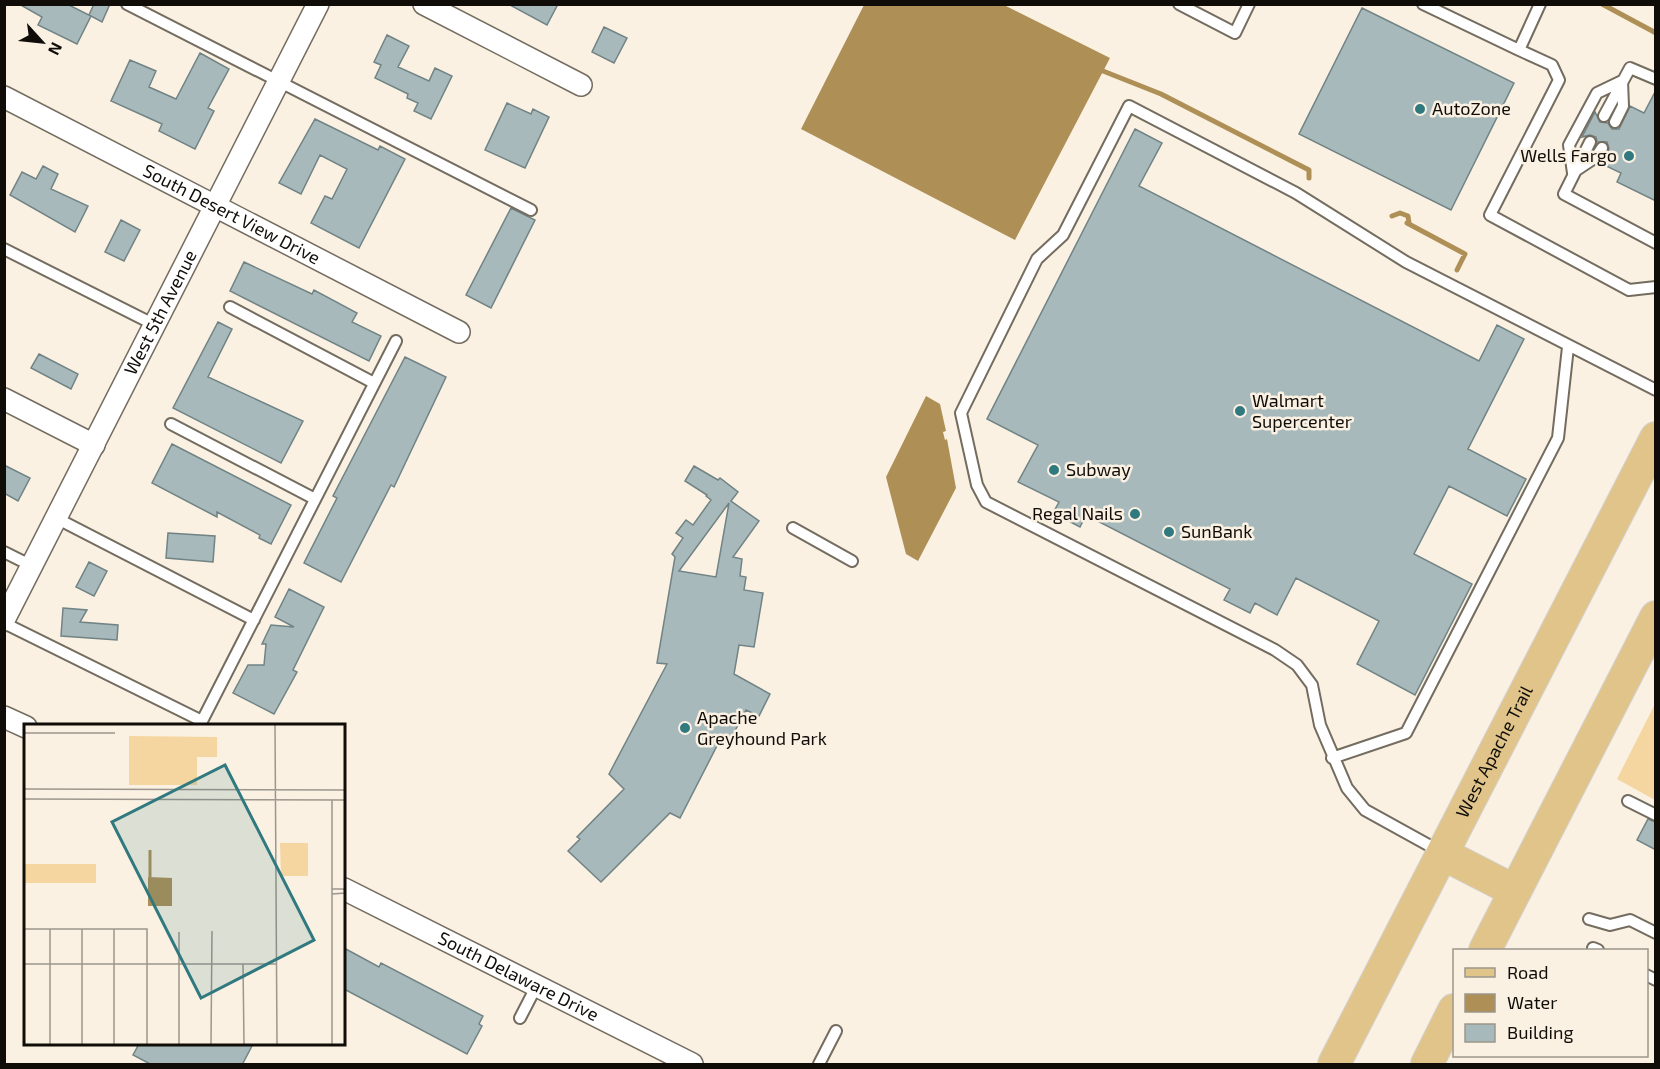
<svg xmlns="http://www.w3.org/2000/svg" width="1660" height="1069" font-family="'Exo 2',sans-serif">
<rect width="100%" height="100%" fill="#faf1e3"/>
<path fill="#f5d6a0" d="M 1655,704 L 1655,800 L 1617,779 Z"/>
<path fill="#ae9057" d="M 864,5 L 1004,5 L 1110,58 L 1015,240 L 801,129 Z
M 926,396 L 940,404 L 946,431 L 943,432 L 945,440 L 947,439 L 956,488 L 918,561 L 906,554 L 886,477 Z"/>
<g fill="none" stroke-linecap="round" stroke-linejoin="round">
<path stroke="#ae9057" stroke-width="5" d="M 1602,4 L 1656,33
M 1103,71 L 1161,94 L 1309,170 L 1309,178
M 1392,216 L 1400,213 L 1408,216 L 1409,223
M 1407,223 L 1465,254 L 1457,270"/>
</g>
<path fill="#a7b9bb" stroke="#718384" stroke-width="1.5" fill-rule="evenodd" d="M 19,4 L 67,4 L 91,16 L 77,44 L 38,25 L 42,17 Z
M 94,4 L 110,4 L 102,22 L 89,15 Z
M 508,4 L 558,4 L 547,25 Z
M 1362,8 L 1514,83 L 1451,210 L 1299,134 Z
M 604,27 L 627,38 L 614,63 L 592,52 Z
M 387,35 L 409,46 L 398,67 L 429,81 L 435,68 L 452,76 L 431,119 L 414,111 L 418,103 L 407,98 L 408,94 L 375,78 L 381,65 L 374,62 Z
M 200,53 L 229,69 L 208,108 L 214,111 L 195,149 L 159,131 L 162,124 L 111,101 L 130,60 L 156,71 L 149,87 L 176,99 Z
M 1656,90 L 1656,201 L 1617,182 L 1621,173 L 1600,163 L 1609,149 L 1607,142 L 1597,142 L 1596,137 L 1590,135 L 1582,137 L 1595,112 L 1600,122 L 1608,123 L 1612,129 L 1619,129 L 1630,106 L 1644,113 Z
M 507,103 L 531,114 L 533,109 L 549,117 L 525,168 L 485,150 Z
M 315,119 L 378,150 L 380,146 L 405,159 L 359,248 L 311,223 L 325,196 L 332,199 L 347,169 L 320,155 L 301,194 L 279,183 Z
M 1135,129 L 1162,143 L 1139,186 L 1479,361 L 1497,325 L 1524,339 L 1468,449 L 1526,479 L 1507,516 L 1449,486 L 1414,554 L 1472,584 L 1415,695 L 1357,664 L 1379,621 L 1296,578 L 1277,615 L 1255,603 L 1250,613 L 1224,600 L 1230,589 L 1086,515 L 1080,527 L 1053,513 L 1059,502 L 1018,482 L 1038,445 L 987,419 Z
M 43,166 L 58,174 L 51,189 L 88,206 L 75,232 L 10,195 L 22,172 L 36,179 Z
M 511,208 L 535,220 L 491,308 L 466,295 Z
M 121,220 L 140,230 L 124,261 L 105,252 Z
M 244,262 L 312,294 L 314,290 L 357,313 L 352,322 L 381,336 L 369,361 L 230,291 Z
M 218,322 L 232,329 L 208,377 L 303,421 L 281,463 L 173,408 Z
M 39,354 L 78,374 L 71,389 L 31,368 Z
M 405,357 L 446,377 L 394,487 L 391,485 L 341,582 L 304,563 L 337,498 L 333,496 Z
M 172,444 L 291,505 L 271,544 L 259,538 L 260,535 L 217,512 L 217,517 L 152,483 Z
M 4,465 L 30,478 L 18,501 L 4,493 Z
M 694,466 L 718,480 L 720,478 L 738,492 L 731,501 L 759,521 L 733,557 L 742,559 L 740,576 L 746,577 L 744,590 L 763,593 L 754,647 L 739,645 L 734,674 L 770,694 L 759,716 L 746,710 L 728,744 L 720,740 L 680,818 L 670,813 L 601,882 L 568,851 L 580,839 L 577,837 L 624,789 L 609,774 L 667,664 L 657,663 L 675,557 L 672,554 L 683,538 L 676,533 L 686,520 L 693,525 L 711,500 L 706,496 L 707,495 L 685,481 ZM 729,503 L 716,577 L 679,571 Z
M 168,533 L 215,536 L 213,562 L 166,558 Z
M 89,562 L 107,571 L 94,596 L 76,587 Z
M 289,589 L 324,607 L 293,670 L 297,672 L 274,714 L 233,693 L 248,665 L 264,665 L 266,644 L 262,644 L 271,625 L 294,627 L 275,617 Z
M 63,608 L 87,610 L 80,622 L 118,625 L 117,640 L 61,636 Z
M 1648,819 L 1656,822 L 1656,850 L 1637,840 Z
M 344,948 L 379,967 L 381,963 L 483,1016 L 479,1024 L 482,1026 L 467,1054 L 344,989 Z
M 139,1044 L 253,1044 L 242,1065 L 152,1065 L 133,1055 Z"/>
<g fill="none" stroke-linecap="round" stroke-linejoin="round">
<g stroke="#736c5f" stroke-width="14">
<path id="lane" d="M 127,4 L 531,210
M 1179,4 L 1235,33 L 1249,4
M 1423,4 L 1519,50 L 1540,4
M 1519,50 L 1552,65 L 1559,80 L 1490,215 L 1629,290 L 1656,287
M 1604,116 L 1630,68 L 1656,79
M 1615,122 L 1623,106 L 1622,81
M 1590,142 L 1564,194 L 1656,243
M 1575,171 L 1596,157 L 1602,148
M 1573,173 L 1569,145 L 1597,93 L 1622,81
M 4,249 L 155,325
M 230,307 L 374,383
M 171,424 L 315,499
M 56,518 L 254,620
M 793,528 L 852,561
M 4,552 L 32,566
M 4,623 L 202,721 L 396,341
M 1332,758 L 1406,733 L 1558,438 L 1568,347
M 1628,801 L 1656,815
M 1441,852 L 1365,810 L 1347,788 L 1320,725 L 1312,685 L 1297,665 L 1275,650 L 986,502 L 977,485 L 961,413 L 1037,259 L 1063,235 L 1129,106 L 1296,193 L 1406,262 L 1656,390
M 1589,919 L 1610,925 L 1630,920 L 1656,933
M 1593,948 L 1598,950
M 1646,975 L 1656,980
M 520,1018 L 536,987
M 819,1064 L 836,1031"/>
</g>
<g stroke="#736c5f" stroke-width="24">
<g id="street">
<path d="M 424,4 L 581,85"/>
<path id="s1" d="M 4,97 L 459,332"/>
<path d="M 4,399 L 94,445"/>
<path id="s2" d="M 4,620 L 318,4"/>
<path d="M 4,717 L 26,727"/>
<path id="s3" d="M 344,889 L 692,1064"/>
</g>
</g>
<g stroke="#d4d3d3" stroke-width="34">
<g id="primary">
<path d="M 1443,854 L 1515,891"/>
<path d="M 1485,950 L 1656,617"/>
<path id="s4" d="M 1334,1064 L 1656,438"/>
<path d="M 1427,1064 L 1454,1010"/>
</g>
</g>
<use href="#lane" stroke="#fff" stroke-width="10"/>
<use href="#street" stroke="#fff" stroke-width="21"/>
<use href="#primary" stroke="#e0c48a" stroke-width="32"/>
</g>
<g fill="#30797f" stroke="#faf1e3" stroke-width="2">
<circle cx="1420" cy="109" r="6"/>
<circle cx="1629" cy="156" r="6"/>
<circle cx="1240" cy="411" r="6"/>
<circle cx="1054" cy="470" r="6"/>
<circle cx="1135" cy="514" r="6"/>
<circle cx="1169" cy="532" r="6"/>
<circle cx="685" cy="728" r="6"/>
</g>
<g text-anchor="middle" stroke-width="5" stroke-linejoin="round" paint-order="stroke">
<g font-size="18" fill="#100d09" stroke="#faf1e3" text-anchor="start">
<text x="1432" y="115">AutoZone</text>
<text x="1617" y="162" text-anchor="end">Wells Fargo</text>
<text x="1252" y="407">Walmart<tspan x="1252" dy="21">Supercenter</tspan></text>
<text x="1066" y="476">Subway</text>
<text x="1123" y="520" text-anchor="end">Regal Nails</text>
<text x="1181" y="538">SunBank</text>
<text x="697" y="724">Apache<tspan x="697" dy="21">Greyhound Park</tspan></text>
</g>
<g font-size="18" fill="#100d09" stroke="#faf1e3">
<text dy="6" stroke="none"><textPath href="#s1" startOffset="256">South Desert View Drive</textPath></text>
<text dy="6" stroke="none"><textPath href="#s2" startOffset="345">West 5th Avenue</textPath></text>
<text dy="6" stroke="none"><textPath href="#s4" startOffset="351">West Apache Trail</textPath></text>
<text dy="6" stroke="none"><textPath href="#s3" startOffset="195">South Delaware Drive</textPath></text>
</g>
</g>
<g transform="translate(24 724)">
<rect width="321" height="321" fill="#faf1e3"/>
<path d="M 105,12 L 193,13 L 193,33 L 173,33 L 173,61 L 105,61 ZM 256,119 L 284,119 L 284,152 L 257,152 ZM 0,140 L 72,140 L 72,159 L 0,159 Z" fill="#f5d6a0"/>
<path d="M 124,153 L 148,154 L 148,182 L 124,182 Z" fill="#ae9057"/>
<path fill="none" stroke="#ae9057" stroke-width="3" d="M 126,153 L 126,126"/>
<path fill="none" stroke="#9c968c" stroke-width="1.5" d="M 251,1 L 253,320M 0,9 L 91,9M 0,65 L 321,66M 0,75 L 321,76M 308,76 L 308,320M 308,170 L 321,169 L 320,165 L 308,165M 0,205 L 123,205 L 123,320M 26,205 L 26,320M 58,205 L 58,320M 90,205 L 90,320M 155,208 L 155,320M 0,240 L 253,240M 219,240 L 220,320M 187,320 L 188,207"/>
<path fill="#30797f" fill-opacity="0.15" stroke="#30797f" stroke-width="3" d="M 201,41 L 290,216 L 177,274 L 88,98 Z"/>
<rect width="321" height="321" fill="none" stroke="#100d09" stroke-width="3"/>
</g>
<rect width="1660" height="1069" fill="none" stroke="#100d09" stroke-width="12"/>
<rect x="1453" y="949" width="195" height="108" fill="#faf1e3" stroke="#9c968c" stroke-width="1.5"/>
<rect x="1465" y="968" width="30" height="9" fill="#e0c48a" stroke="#9c968c" stroke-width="1.5"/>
<text x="1507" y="979" font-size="18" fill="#100d09">Road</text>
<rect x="1465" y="994" width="30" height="18" fill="#ae9057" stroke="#9c968c" stroke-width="1.5"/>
<text x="1507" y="1009" font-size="18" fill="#100d09">Water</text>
<rect x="1465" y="1024" width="30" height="18" fill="#a7b9bb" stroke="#9c968c" stroke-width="1.5"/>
<text x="1507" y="1039" font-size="18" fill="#100d09">Building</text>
<g transform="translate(42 42) rotate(117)" stroke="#faf1e3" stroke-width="4.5" paint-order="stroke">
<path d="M0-4.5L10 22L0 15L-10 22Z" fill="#100d09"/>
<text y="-9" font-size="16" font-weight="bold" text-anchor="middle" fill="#100d09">N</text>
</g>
</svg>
